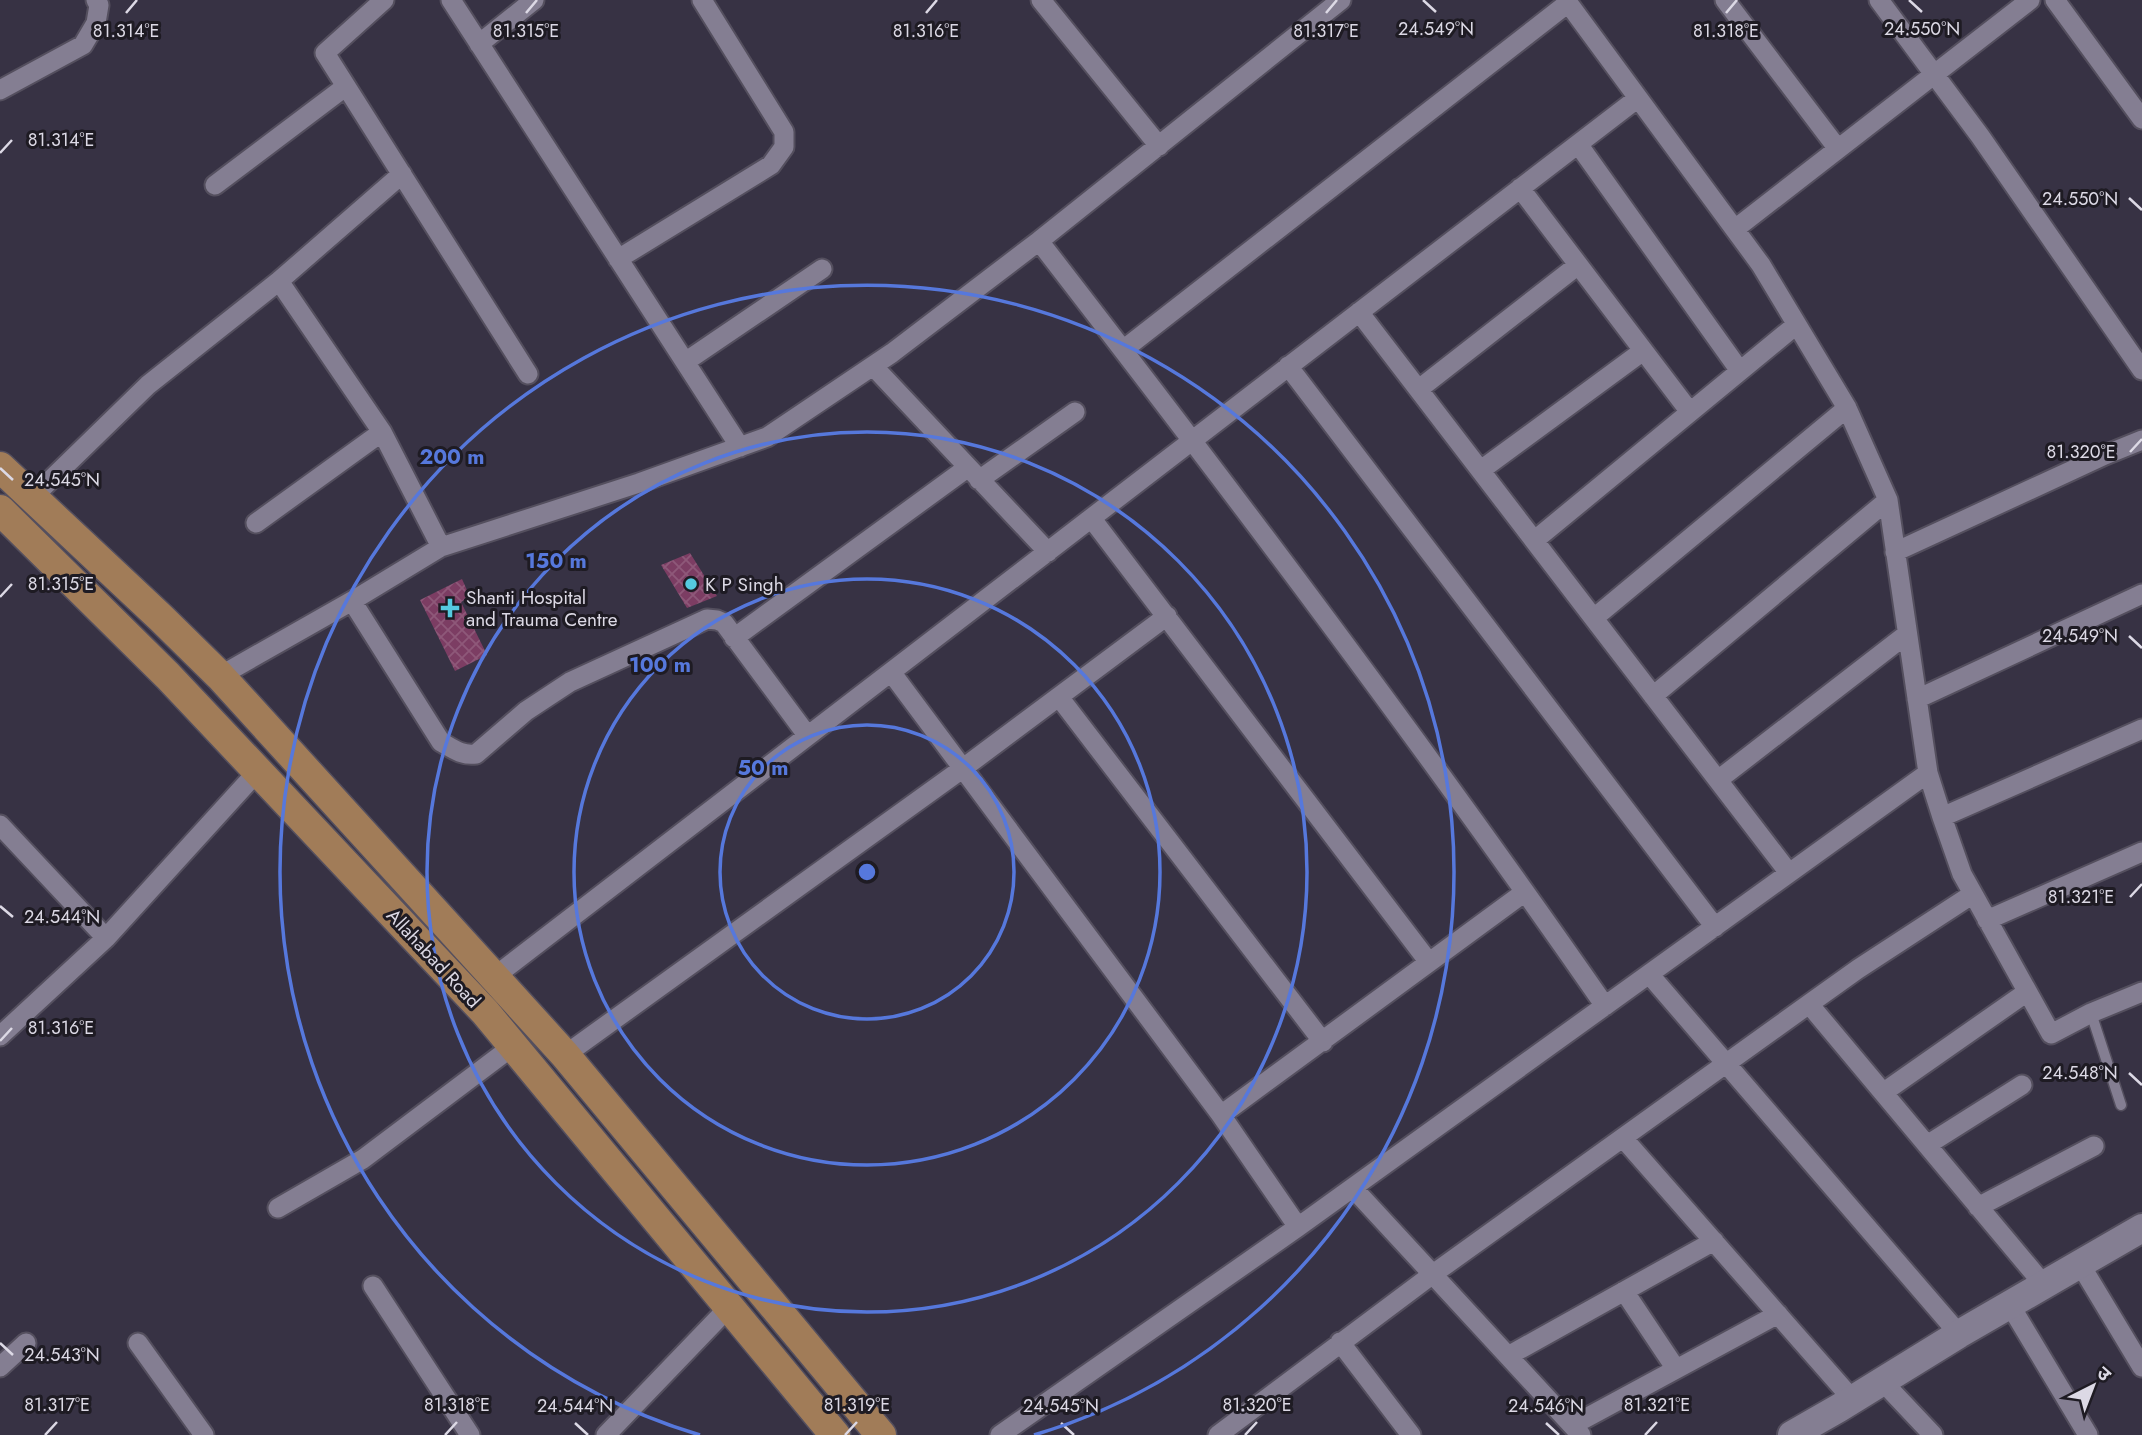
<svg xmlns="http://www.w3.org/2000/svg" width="2142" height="1435" font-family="Jost,'Noto Sans Devanagari',sans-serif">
<defs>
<pattern id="building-cross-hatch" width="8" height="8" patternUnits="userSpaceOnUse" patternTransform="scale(1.75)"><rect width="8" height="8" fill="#7c3d63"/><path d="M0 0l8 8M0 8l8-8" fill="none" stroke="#8e5879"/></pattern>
</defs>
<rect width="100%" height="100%" fill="#373244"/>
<path fill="url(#building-cross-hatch)" d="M 690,553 L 717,596 L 687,608 L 661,565 Z
M 462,579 L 470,597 L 461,602 L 487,655 L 455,671 L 420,600 Z"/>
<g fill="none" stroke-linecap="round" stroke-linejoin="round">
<g stroke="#544f5e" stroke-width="13">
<path id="lane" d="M 2091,1013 L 2121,1105"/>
</g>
<g stroke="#544f5e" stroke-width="23">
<path id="street" d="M 384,0 L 325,53 L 528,374
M 451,0 L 740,447
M 1041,0 L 1159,146
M 1566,0 L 1761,265 L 1847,408 L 1888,500 L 1928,773 L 1942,817 L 1962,874 L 2051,1034 L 2091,1013 L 2142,992
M 1725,0 L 1838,149
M 1879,0 L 1980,136 L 2142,370
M 2055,0 L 2142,119
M 479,44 L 534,0
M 0,90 L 83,45 L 96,23 L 99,5 L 96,0
M 1578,144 L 1740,371
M 215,185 L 345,87
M 1520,188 L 1690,412
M 1735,229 L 2030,0
M 1039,241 C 1233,492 1424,745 1605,1006
M 618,259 L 771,165 L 784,147 L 784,132 L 702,0
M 279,281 L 382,432 L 441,547
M 1359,312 L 1789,873
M 1123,350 L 1568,3
M 685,362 L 822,269
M 873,366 L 1048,552
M 1288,366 L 1715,927
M 1419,389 L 1578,265
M 1481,470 L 1643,351
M 979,480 L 1075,412
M 33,497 L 148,385 L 279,281 L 402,174
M 1092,519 L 1428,961
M 256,523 L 382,432
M 1535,540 L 1796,325
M 1895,552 L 2105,455 L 2142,440
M 352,601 L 441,742 C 453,749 462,756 476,754 L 526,711 L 570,682 L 707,619 L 717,620 L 724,623 L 807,735
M 1594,618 L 1847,408
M 734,638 L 967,468
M 891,672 L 1221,1115 L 1298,1227
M 220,676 L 352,601 L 441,547 L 639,483 L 767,437 L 892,353 L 1039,241 L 1341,0
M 1653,696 L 1888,500
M 1059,697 L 1323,1042
M 1917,699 L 2142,594
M 1718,780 L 1907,634
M 1942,817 L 2142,729
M 0,825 L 106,938
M 1987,920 L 2142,852
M 1649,974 L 1959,1334
M 494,977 L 1638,98
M 1809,1004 L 2044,1285
M 0,1036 L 106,938 L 258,771
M 565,1055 L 962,769 L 1167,616
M 1884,1092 L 2027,992
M 1221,1115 L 1525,892
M 1623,1138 L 1853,1400
M 1927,1145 L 2022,1085
M 1353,1188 L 1581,1435
M 1978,1207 L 2094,1146
M 278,1208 L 363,1159 L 513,1046
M 2080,1264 L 2142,1367
M 373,1286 L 470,1435
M 1624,1291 L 1676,1369
M 2010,1305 L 2088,1435
M 1340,1342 L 1411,1435
M 138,1343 L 204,1435
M 1508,1356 L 1714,1241
M 0,1367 L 26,1343
M 1883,1382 L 1933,1435
M 1573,1425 L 1778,1314
M 606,1435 L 729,1307
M 1000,1435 L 1298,1227 L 1928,773
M 1218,1435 L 1433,1274 L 1809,1004 L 1858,969 L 1973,894"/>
</g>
<g stroke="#544f5e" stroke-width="32">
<path id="secondary" d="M 1792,1435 L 1839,1408 L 1959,1334 L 2142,1228"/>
</g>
<g stroke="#544f5e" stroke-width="33">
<path id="primary" d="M 0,467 L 161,618 L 220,676 L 565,1055 L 881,1435
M 0,510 L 168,676 L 485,1012 L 835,1435"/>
</g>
<use href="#lane" stroke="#847e92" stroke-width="10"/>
<use href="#street" stroke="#847e92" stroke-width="19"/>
<use href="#secondary" stroke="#847e92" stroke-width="28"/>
<use href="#primary" stroke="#a17c58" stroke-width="30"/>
</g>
<path fill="none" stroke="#dcd9e5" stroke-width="2.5" d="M 1423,0 L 1436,12M 1909,0 L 1922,12M 126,13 L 137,0M 526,13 L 537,0M 926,13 L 937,0M 1326,13 L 1337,0M 1726,13 L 1737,0M 0,153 L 12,140M 2129,198 L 2142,210M 2130,452 L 2142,439M 0,468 L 13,480M 0,597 L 12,584M 2129,636 L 2142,648M 2130,897 L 2142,884M 0,906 L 13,917M 0,1041 L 12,1028M 2129,1073 L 2142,1085M 0,1343 L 13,1355M 575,1423 L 588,1435M 1061,1423 L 1074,1435M 1546,1423 L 1559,1435M 45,1435 L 57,1422M 445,1435 L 457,1422M 845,1435 L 857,1422M 1245,1435 L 1257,1422M 1645,1435 L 1657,1422"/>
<g fill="none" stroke="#5678dc" stroke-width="3.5">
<circle cx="867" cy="872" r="147"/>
<circle cx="867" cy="872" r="293"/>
<circle cx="867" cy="872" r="440"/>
<path d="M700 1435A587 587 0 1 1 1034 1435"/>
</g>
<g fill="#55cae0" stroke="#1e1b23" stroke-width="2.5">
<circle cx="691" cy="584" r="7"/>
<path d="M446.5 597.5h7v7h7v7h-7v7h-7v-7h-7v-7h7z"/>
</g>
<g text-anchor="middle" stroke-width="6" stroke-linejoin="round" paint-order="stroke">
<g font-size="19" fill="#dcd9e5" stroke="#1e1b23" text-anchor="start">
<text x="705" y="591">K P Singh</text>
<text x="466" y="604">Shanti Hospital<tspan x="466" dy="22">and Trauma Centre</tspan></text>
</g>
<g font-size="19" fill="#dcd9e5" stroke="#1e1b23">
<text transform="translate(434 958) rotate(47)" y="7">Allahabad Road</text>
</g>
</g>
<g font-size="18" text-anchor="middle" fill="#dcd9e5" stroke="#1e1b23" stroke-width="6" stroke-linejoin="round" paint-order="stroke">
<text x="1922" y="35">24.550°N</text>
<text x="1436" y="35">24.549°N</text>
<text x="126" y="37">81.314°E</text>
<text x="526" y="37">81.315°E</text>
<text x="926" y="37">81.316°E</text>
<text x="1326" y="37">81.317°E</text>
<text x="1726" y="37">81.318°E</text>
<text x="61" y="146">81.314°E</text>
<text x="2080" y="205">24.550°N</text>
<text x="2081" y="458">81.320°E</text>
<text x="62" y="486">24.545°N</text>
<text x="61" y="590">81.315°E</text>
<text x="2080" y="642">24.549°N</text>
<text x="2081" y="903">81.321°E</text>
<text x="62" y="923">24.544°N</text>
<text x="61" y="1034">81.316°E</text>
<text x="2080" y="1079">24.548°N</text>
<text x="62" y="1361">24.543°N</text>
<text x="57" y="1411">81.317°E</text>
<text x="457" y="1411">81.318°E</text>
<text x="857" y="1411">81.319°E</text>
<text x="1257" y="1411">81.320°E</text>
<text x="1657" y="1411">81.321°E</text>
<text x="575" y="1412">24.544°N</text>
<text x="1061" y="1412">24.545°N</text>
<text x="1546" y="1412">24.546°N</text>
</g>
<circle cx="867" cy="872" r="10" fill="#5678dc" stroke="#1e1b23" stroke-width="3.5"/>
<g font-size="21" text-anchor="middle" font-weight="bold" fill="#5678dc" stroke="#1e1b23" stroke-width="6" stroke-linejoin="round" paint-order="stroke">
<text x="452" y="464">200 m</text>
<text x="556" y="568">150 m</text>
<text x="660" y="672">100 m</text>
<text x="763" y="775">50 m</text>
</g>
<g transform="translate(2093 1386) rotate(42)" stroke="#1e1b23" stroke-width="5" paint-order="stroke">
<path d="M0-5L12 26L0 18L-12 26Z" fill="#dcd9e5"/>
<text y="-10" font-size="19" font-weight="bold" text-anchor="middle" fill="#dcd9e5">उ</text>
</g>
</svg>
